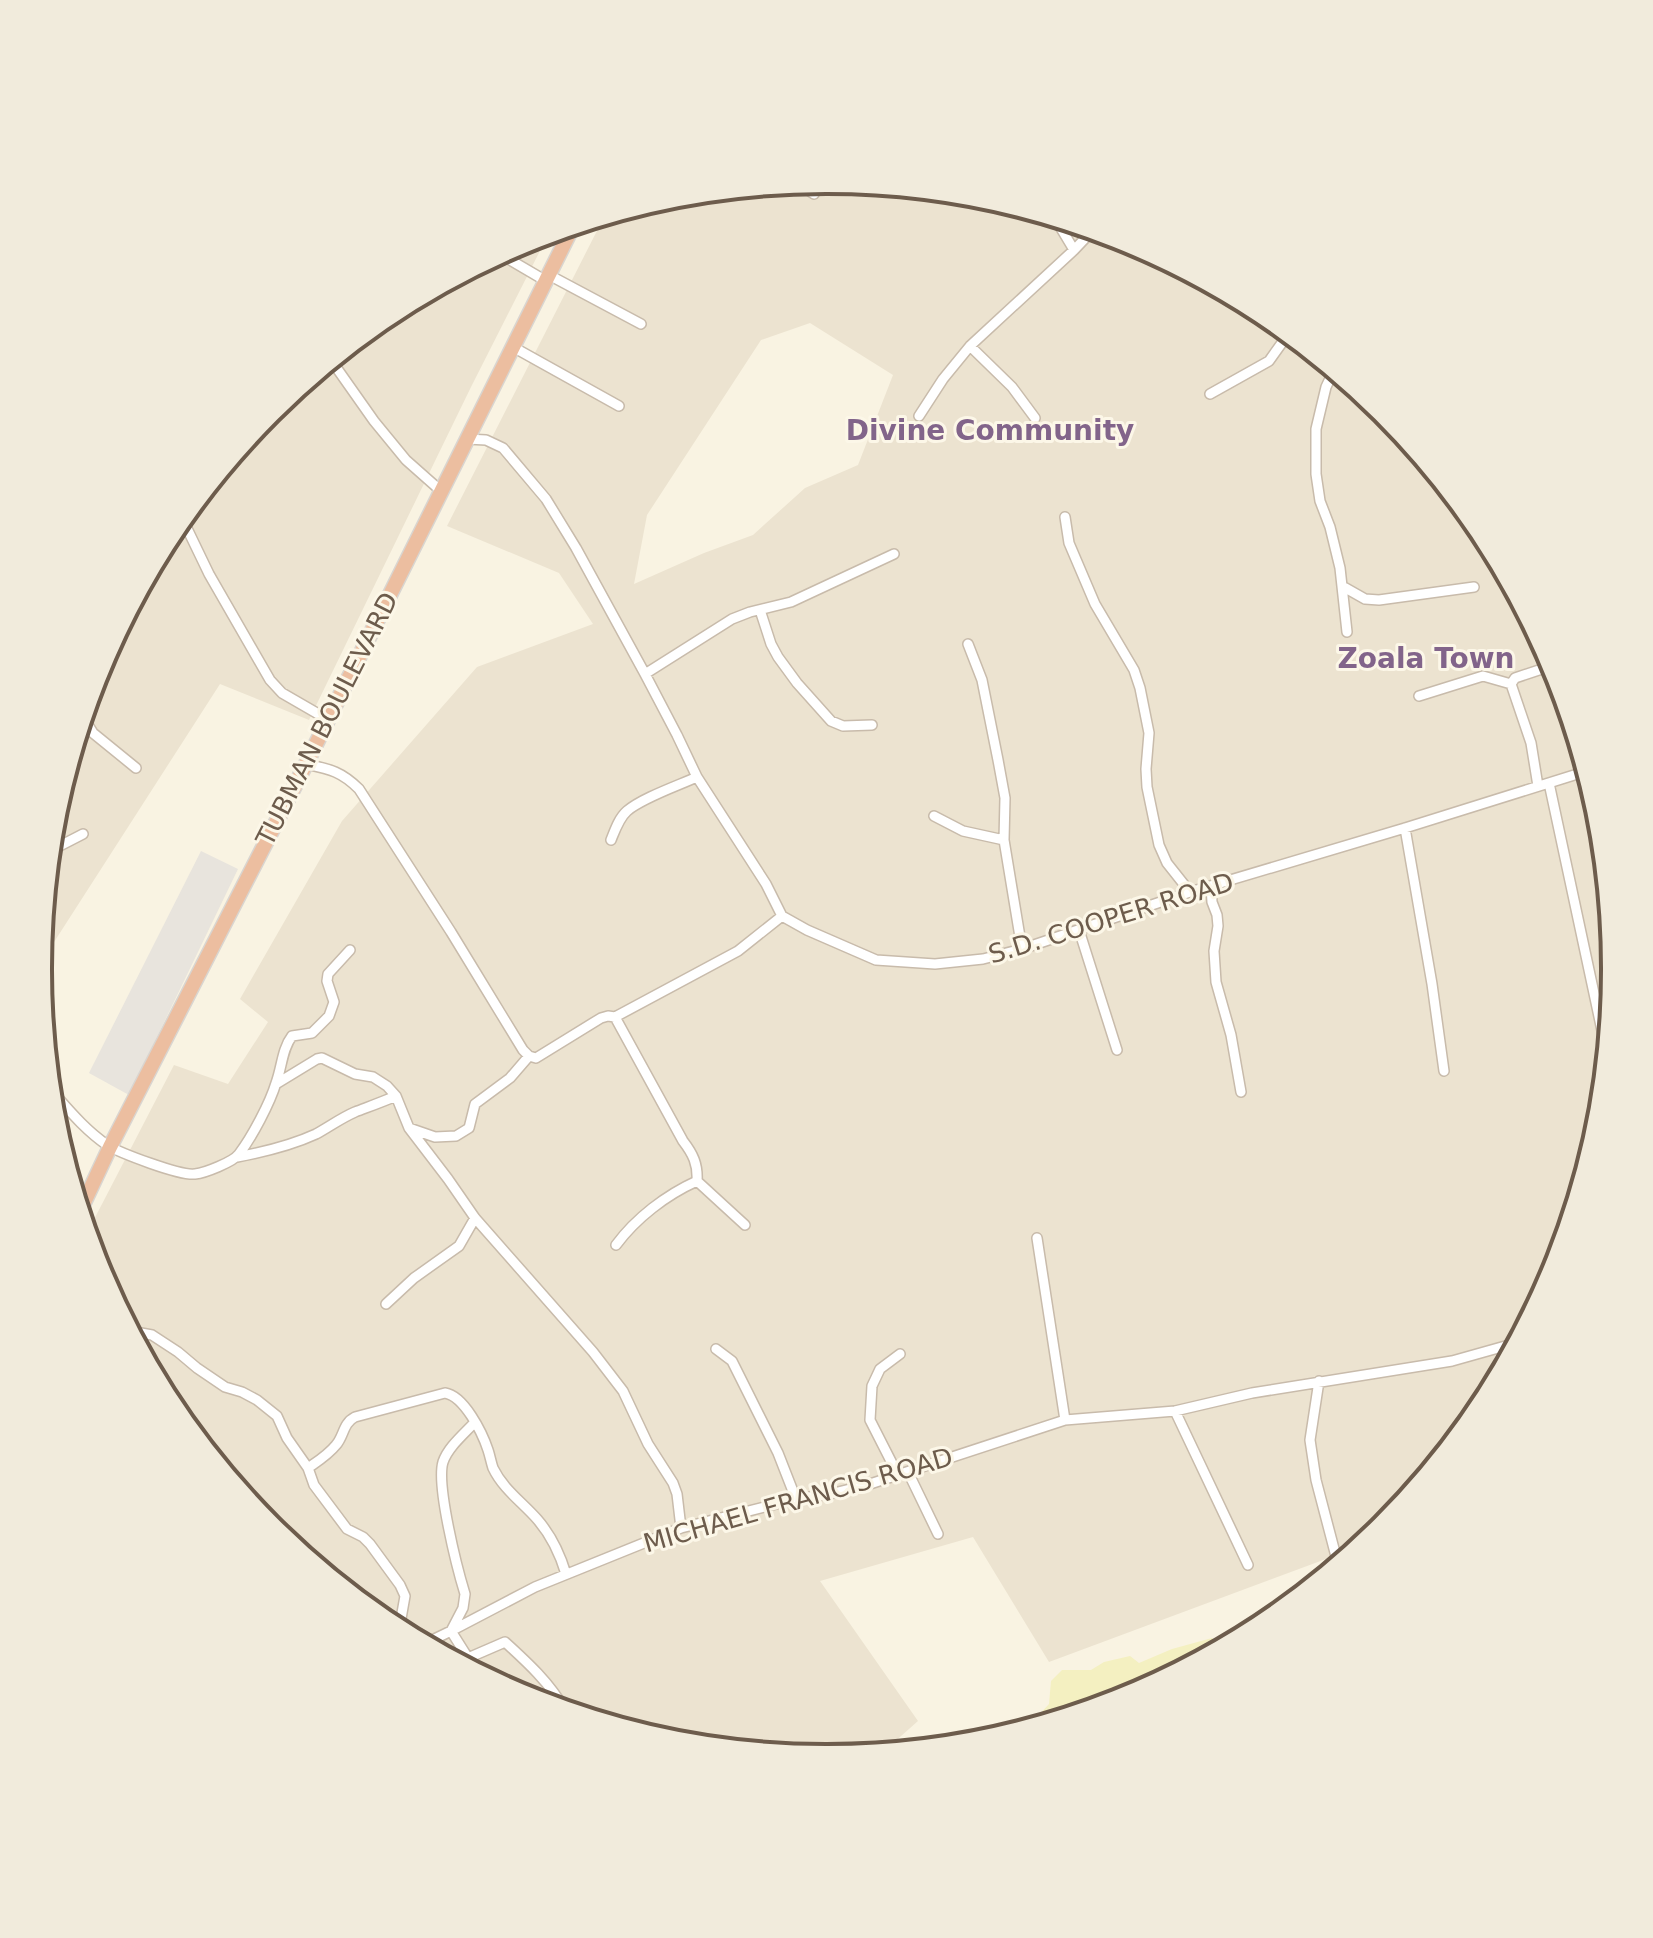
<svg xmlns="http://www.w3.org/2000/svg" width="1653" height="1938" font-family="'DejaVu Sans',sans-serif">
<rect width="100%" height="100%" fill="#f9f3e2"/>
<path fill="#ece3d0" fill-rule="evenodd" d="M 827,181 L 981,196 L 1129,241 L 1265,314 L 1384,412 L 1482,531 L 1555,668 L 1600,816 L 1615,969 L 1600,1123 L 1555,1271 L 1482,1407 L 1384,1527 L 1361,1546 L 1049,1662 L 973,1537 L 820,1581 L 918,1721 L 883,1752 L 826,1757 L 672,1742 L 524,1697 L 388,1624 L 269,1526 L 171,1407 L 98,1270 L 87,1233 L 174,1065 L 228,1084 L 268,1022 L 240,999 L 342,821 L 477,667 L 593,624 L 559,573 L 447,526 L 604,217 L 673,196 ZM 810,323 L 893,375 L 858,465 L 805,488 L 753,535 L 704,553 L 634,584 L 647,515 L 761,340 Z
M 549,233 L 471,387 L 309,720 L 220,684 L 38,967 L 53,815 L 98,667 L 171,531 L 269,411 L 389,313 L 525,240 Z"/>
<path fill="#e8e4dd" d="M 201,851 L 238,869 L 129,1095 L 89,1073 Z"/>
<path fill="#f4f0c1" d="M 1212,1638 L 1223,1647 L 1128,1698 L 1027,1728 L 1049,1704 L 1051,1681 L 1062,1670 L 1091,1670 L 1104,1662 L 1130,1656 L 1139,1663 L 1172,1649 Z"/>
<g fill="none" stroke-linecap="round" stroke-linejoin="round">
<g stroke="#c8bbab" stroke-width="12">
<path id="minor" d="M 797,183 L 814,194
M 1058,219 L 1059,225 L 1074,250
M 500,254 L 546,281
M 549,275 L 641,324
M 970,346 L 1012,387 L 1035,418
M 513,347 L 619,406
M 331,360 L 374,421 L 406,460 L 441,491
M 1334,370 L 1326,387 L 1316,429 L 1316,474 L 1320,501 L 1330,527 L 1340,568 L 1347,632
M 1210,394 L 1269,361 L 1289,333
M 919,416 L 943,379 L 970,346 L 1074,250 L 1093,230
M 467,439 L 486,440 L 503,448 L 546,499 L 576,548 L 645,674 L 677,735 L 697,777 L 766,884 L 782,916 L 807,930 L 876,960 L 935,964 L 983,959 L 1022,949 L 1190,892 L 1405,828 L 1587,771
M 1065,517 L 1069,543 L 1095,604 L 1134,670 L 1140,688 L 1149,733 L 1146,769 L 1147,787 L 1159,845 L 1167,863 L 1190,892
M 182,518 L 209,574 L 270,680 L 282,693 L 327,719
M 1342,586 L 1365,599 L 1379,600 L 1474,587
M 760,610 L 771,644 L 778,657 L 797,683 L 831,721 L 843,726 L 872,725
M 968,644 L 982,680 L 998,760 L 1005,798 L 1004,840 L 1022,949
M 645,674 L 732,619 L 750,612 L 791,602 L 894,554
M 1419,696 L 1483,676 L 1511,684
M 83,717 L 93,733 L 136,768
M 306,764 C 329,769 341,771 359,789 L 451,932 L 523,1050 L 529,1056 L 536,1058 L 601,1018 L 608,1016 L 615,1017 L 738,951 L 782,916
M 1549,783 L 1607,1054
M 1538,786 L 1531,743 L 1511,684 L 1515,678 L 1554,665
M 934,816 L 963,831 L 1004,840
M 1405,828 L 1432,984 L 1444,1071
M 611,840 C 615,830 619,818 627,811 C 642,798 677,786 697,777
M 50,851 L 83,834
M 1211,887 L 1212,902 L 1217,915 L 1218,926 L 1214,951 L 1216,982 L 1231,1035 L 1241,1092
M 1079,930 L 1117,1050
M 615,1017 L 683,1141 C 693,1154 698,1164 697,1181 L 745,1225
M 276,1084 L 317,1059 L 322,1058 L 355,1074 L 373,1077 L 387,1086 L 396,1096 L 409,1128 L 448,1179 L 475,1218 L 593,1352 L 623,1391 L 648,1444 L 673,1483 L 677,1494 L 681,1528
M 50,1089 C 68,1109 84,1129 107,1145 C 120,1153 180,1176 195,1174 C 205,1173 233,1162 239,1154 C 252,1137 270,1103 276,1083 C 282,1067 282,1049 292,1036 L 312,1033 L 329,1016 L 334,1002 L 327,981 L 328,974 L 350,950
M 409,1128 L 435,1137 L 456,1136 L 469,1128 L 475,1104 L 510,1078 L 529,1056
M 237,1157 C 264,1152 290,1146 316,1134 C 329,1127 341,1118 355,1112 C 368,1107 382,1102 396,1096
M 1037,1238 L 1065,1420
M 616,1245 C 636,1218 666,1195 697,1181
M 386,1304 L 414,1278 L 459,1246 L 475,1218
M 130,1331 L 152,1335 L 178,1352 L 197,1368 L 225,1387 L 242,1392 L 257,1400 L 277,1416 L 287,1438 L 308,1468 L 314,1485 L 347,1529 L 363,1537 L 370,1544 L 400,1585 L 405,1596 L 399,1630
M 716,1349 L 732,1361 L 778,1453 L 796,1499
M 1319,1381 L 1310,1440 L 1316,1480 L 1338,1564
M 1175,1411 L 1248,1565
M 475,1422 C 464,1434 448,1447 443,1462 C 436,1485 457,1568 465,1594 L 463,1608 L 451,1631 L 468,1658 L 505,1642 C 527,1662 550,1683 565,1710
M 308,1468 C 318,1461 328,1455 336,1445 C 344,1436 343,1423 355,1417 L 445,1393 C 464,1396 482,1432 488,1450 C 490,1456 491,1462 493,1468 C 503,1489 522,1502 537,1519 C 551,1535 560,1554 566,1574
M 908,1472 L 938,1534
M 898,1475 L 870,1420 L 872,1386 L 880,1369 L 900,1354
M 424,1644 L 451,1631 L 535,1587 L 681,1528 L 796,1499 L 830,1494 L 870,1484 L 1065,1420 L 1175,1411 L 1252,1393 L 1452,1361 L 1516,1343"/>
</g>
<g stroke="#d9d5d0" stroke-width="17">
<path id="highway" d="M 80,1211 L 110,1147 L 306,764 L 573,226"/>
</g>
<use href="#minor" stroke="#fff" stroke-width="9"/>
<use href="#highway" stroke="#ecbea0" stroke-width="14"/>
</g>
<g text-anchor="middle" stroke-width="6" stroke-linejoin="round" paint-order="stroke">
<g font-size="26" fill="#6d5c4c" stroke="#fcf7e8">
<text transform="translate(327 719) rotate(-63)" y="9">TUBMAN BOULEVARD</text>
<text transform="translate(1111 918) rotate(-17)" y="9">S.D. COOPER ROAD</text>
<text transform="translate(798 1500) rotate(-16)" y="9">MICHAEL FRANCIS ROAD</text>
</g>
<g font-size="28" font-weight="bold" fill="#82648a" stroke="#fcf7e8">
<text x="990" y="440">Divine Community</text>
<text x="1426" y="668">Zoala Town</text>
</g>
</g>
<path d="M0 0H1653V1938H0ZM826 194H827A774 774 0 0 1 1601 968V970A774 774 0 0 1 827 1744H826A774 774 0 0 1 52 970V968A774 774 0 0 1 826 194Z" fill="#f1ebdc" fill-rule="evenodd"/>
<path fill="none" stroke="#6d5c4c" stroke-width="4" d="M826 194H827A774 774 0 0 1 1601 968V970A774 774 0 0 1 827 1744H826A774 774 0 0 1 52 970V968A774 774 0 0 1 826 194Z"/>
</svg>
